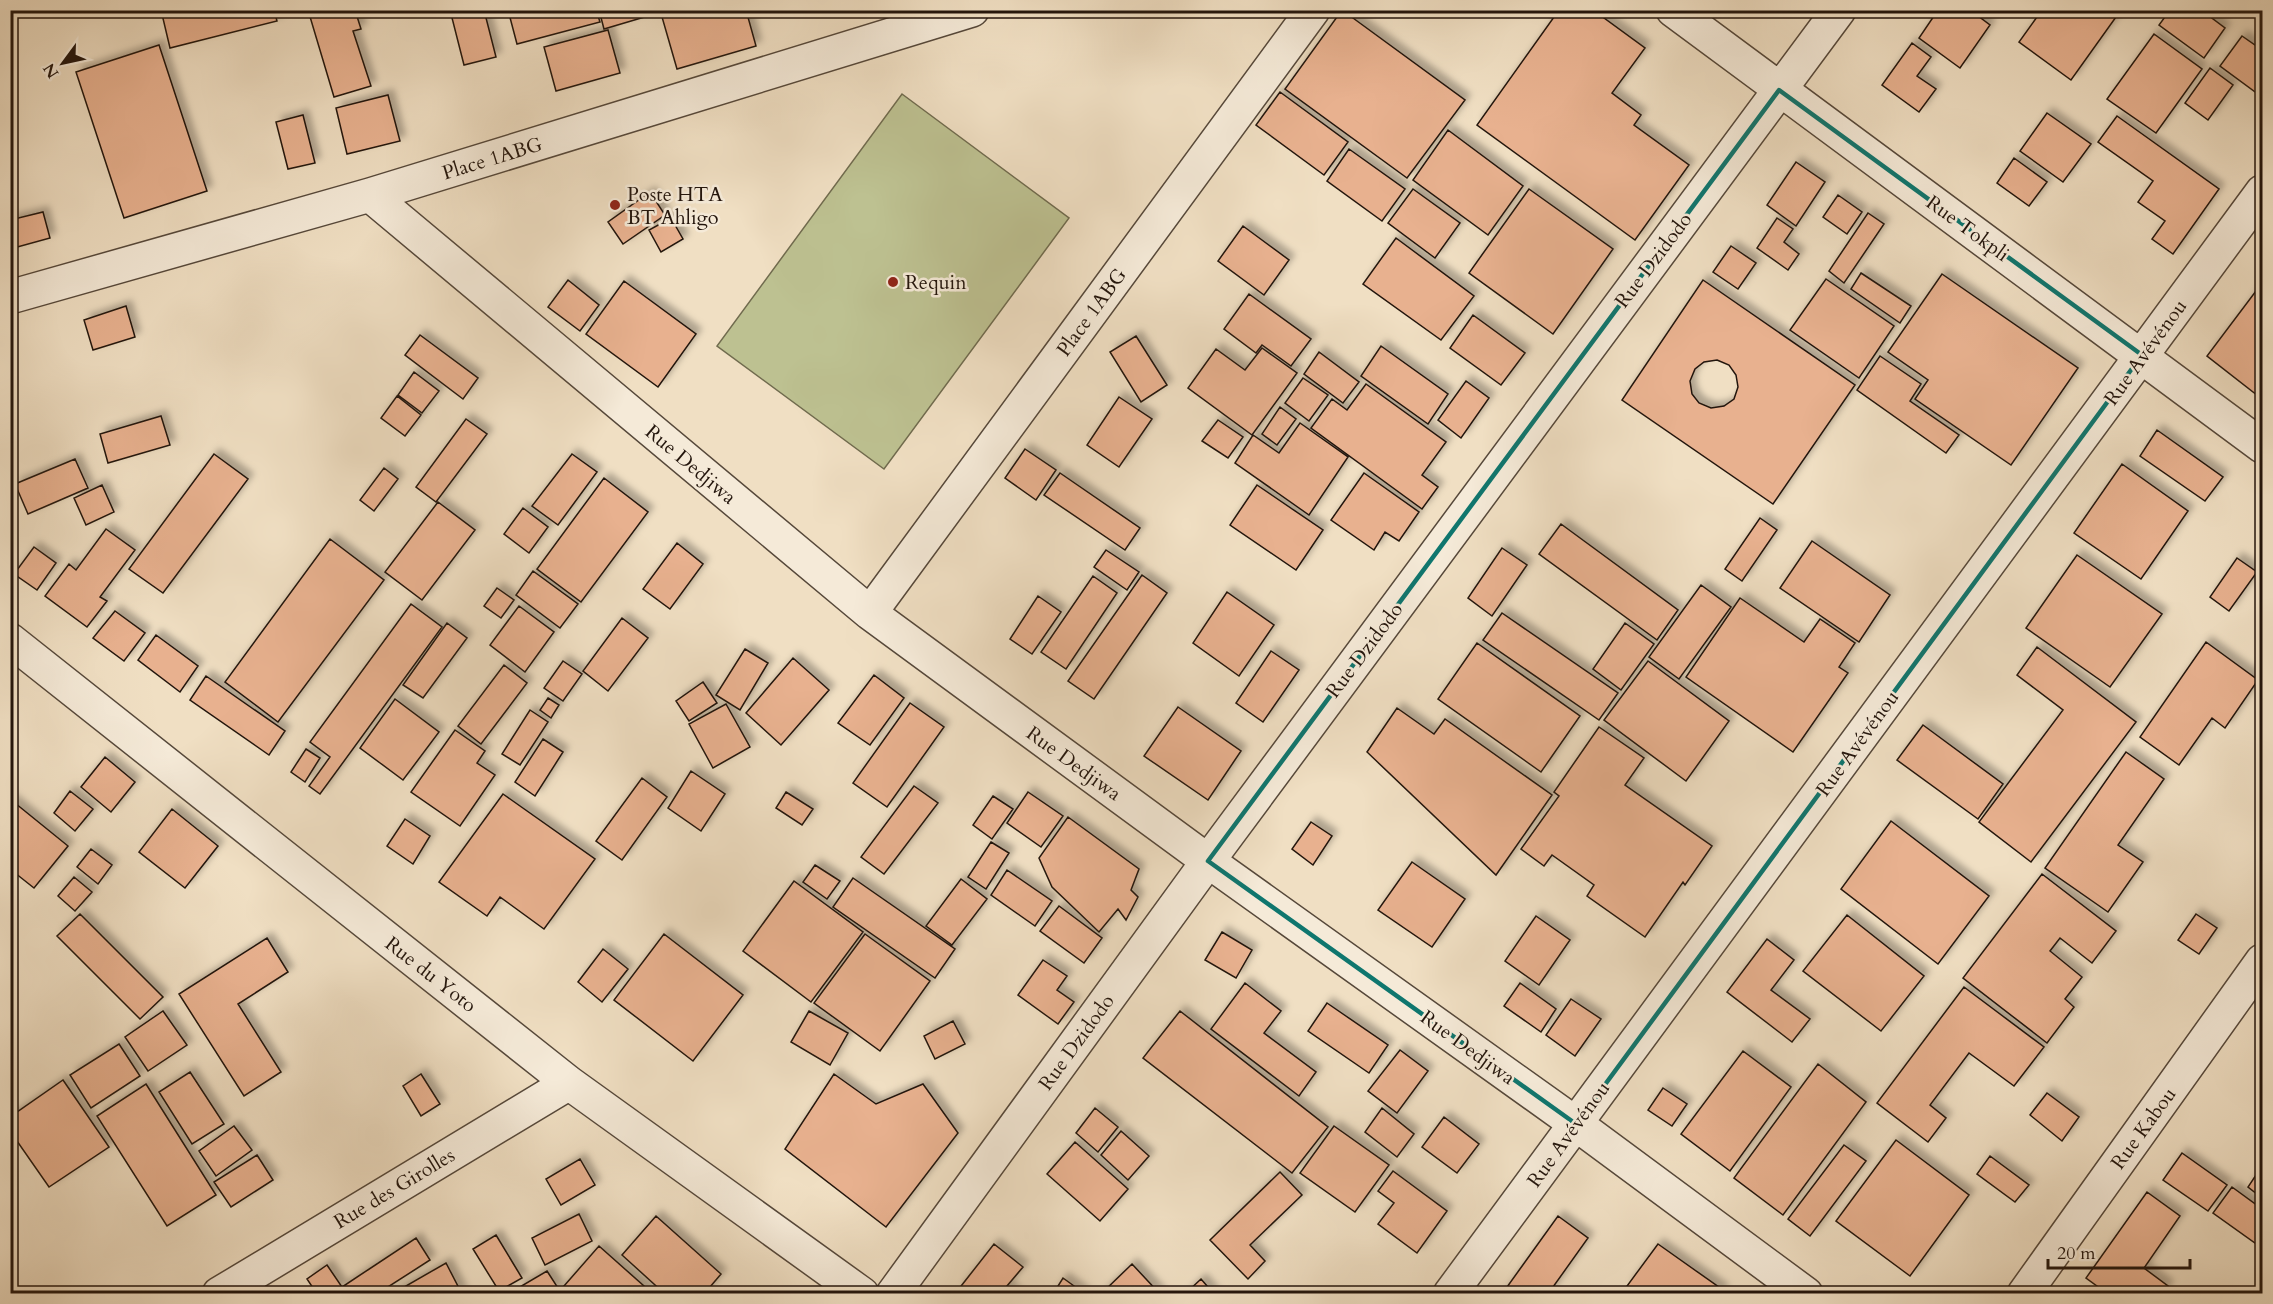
<svg xmlns="http://www.w3.org/2000/svg" width="2273" height="1304" font-family="Cardo,serif">
<defs>
<filter id="shadow"><feDropShadow dx="5.5" dy="-5.5" stdDeviation="3" flood-color="#0004"/></filter>
</defs>
<rect width="100%" height="100%" fill="#f0dfc3"/>
<filter id="stains"><feTurbulence type="fractalNoise" baseFrequency=".00333" numOctaves="4"/><feColorMatrix values="0 0 0 0 .2 0 0 0 0 .09 0 0 0 0 .02 0 0 0 .5 -.17"/></filter>
<radialGradient id="worn" r=".72"><stop offset=".6" stop-color="#630" stop-opacity="0"/><stop offset="1" stop-color="#630" stop-opacity=".3"/></radialGradient>
<path fill="#bdc191" stroke="#706b4e" stroke-width="1.5" d="M 902,94 L 1069,218 L 884,469 L 717,346 Z"/>
<path fill="#e8b18f" stroke="#23150c" stroke-width="1.5" fill-rule="evenodd" filter="url(#shadow)" d="M 161,10 L 274,10 L 277,21 L 170,48 Z
M 308,10 L 355,10 L 361,29 L 353,31 L 371,86 L 334,97 Z
M 450,10 L 484,10 L 496,57 L 464,65 Z
M 508,10 L 596,10 L 600,22 L 517,44 Z
M 599,10 L 646,10 L 648,16 L 604,29 Z
M 660,10 L 746,10 L 756,46 L 677,69 Z
M 1342,10 L 1465,100 L 1407,178 L 1285,89 Z
M 1559,10 L 1593,10 L 1645,48 L 1612,93 L 1641,115 L 1634,125 L 1689,165 L 1635,240 L 1477,125 Z
M 1938,10 L 1970,10 L 1990,25 L 1960,68 L 1919,38 Z
M 2042,10 L 2121,10 L 2071,80 L 2019,42 Z
M 2170,10 L 2201,10 L 2225,28 L 2204,58 L 2159,25 Z
M 608,30 L 620,73 L 556,91 L 544,47 Z
M 2154,34 L 2202,69 L 2156,133 L 2107,99 Z
M 2242,36 L 2262,50 L 2262,97 L 2220,66 Z
M 1912,43 L 1931,57 L 1917,76 L 1936,89 L 1919,112 L 1882,85 Z
M 159,45 L 207,191 L 124,218 L 76,72 Z
M 2210,68 L 2233,85 L 2208,120 L 2185,103 Z
M 1280,92 L 1348,142 L 1324,175 L 1256,125 Z
M 388,95 L 400,141 L 347,154 L 336,108 Z
M 2047,113 L 2091,144 L 2063,182 L 2020,151 Z
M 303,115 L 315,163 L 288,169 L 276,122 Z
M 2117,116 L 2219,189 L 2173,254 L 2152,239 L 2165,221 L 2138,202 L 2153,181 L 2098,142 Z
M 1448,130 L 1523,186 L 1488,235 L 1413,180 Z
M 1349,149 L 1405,189 L 1382,221 L 1327,181 Z
M 2014,158 L 2047,182 L 2029,206 L 1997,183 Z
M 1796,162 L 1825,182 L 1796,226 L 1767,205 Z
M 1413,189 L 1460,223 L 1435,258 L 1388,223 Z
M 1529,189 L 1613,249 L 1553,334 L 1469,273 Z
M 650,192 L 665,215 L 623,244 L 608,222 Z
M 1838,195 L 1862,212 L 1847,234 L 1823,217 Z
M 43,212 L 50,238 L 10,249 L 10,220 Z
M 1868,213 L 1884,224 L 1844,283 L 1829,271 Z
M 671,218 L 683,239 L 661,252 L 649,230 Z
M 1777,218 L 1793,229 L 1784,242 L 1799,254 L 1788,270 L 1757,248 Z
M 1243,226 L 1289,260 L 1264,295 L 1218,261 Z
M 1396,238 L 1474,296 L 1441,340 L 1363,284 Z
M 1731,246 L 1756,263 L 1738,289 L 1713,272 Z
M 1861,273 L 1911,306 L 1900,323 L 1851,289 Z
M 1942,274 L 2078,368 L 2011,465 L 1915,399 L 1928,380 L 1888,352 Z
M 1826,279 L 1894,326 L 1859,378 L 1790,330 Z
M 568,280 L 599,305 L 580,331 L 548,307 Z
M 1703,280 L 1855,385 L 1773,504 L 1622,400 ZM 1717,360 L 1729,365 L 1736,375 L 1738,387 L 1734,399 L 1724,406 L 1711,408 L 1699,403 L 1692,394 L 1690,381 L 1695,369 L 1704,362 Z
M 624,281 L 696,334 L 658,387 L 586,334 Z
M 2262,283 L 2262,399 L 2207,356 Z
M 1249,294 L 1311,339 L 1291,366 L 1262,345 L 1256,353 L 1224,329 Z
M 126,306 L 135,337 L 93,350 L 84,320 Z
M 1473,315 L 1525,353 L 1501,385 L 1450,348 Z
M 420,335 L 478,378 L 463,399 L 405,355 Z
M 1136,336 L 1167,385 L 1141,402 L 1110,352 Z
M 1381,346 L 1448,394 L 1428,424 L 1361,376 Z
M 1262,348 L 1297,373 L 1252,435 L 1188,388 L 1216,349 L 1245,370 Z
M 1319,352 L 1359,382 L 1343,403 L 1304,374 Z
M 1880,356 L 1921,384 L 1910,401 L 1959,435 L 1946,453 L 1857,390 Z
M 414,372 L 439,391 L 422,413 L 398,395 Z
M 1303,378 L 1328,395 L 1309,421 L 1285,403 Z
M 1466,381 L 1489,398 L 1461,438 L 1438,420 Z
M 1366,384 L 1446,442 L 1422,475 L 1438,487 L 1422,509 L 1311,428 L 1332,399 L 1347,410 Z
M 397,396 L 421,415 L 405,436 L 381,418 Z
M 1119,397 L 1152,419 L 1119,467 L 1087,445 Z
M 1280,407 L 1296,419 L 1277,445 L 1262,434 Z
M 161,416 L 170,445 L 108,463 L 100,434 Z
M 466,419 L 487,434 L 436,502 L 416,487 Z
M 1218,420 L 1243,437 L 1228,458 L 1202,441 Z
M 1300,423 L 1348,457 L 1309,515 L 1235,463 L 1253,435 L 1279,453 Z
M 2157,430 L 2223,477 L 2205,501 L 2140,456 Z
M 1025,449 L 1056,470 L 1036,500 L 1005,478 Z
M 214,454 L 248,479 L 163,593 L 129,569 Z
M 572,454 L 597,472 L 558,525 L 532,506 Z
M 75,459 L 88,488 L 28,514 L 15,484 Z
M 2122,464 L 2188,511 L 2141,579 L 2074,533 Z
M 384,468 L 398,479 L 374,511 L 360,500 Z
M 1060,473 L 1140,528 L 1125,550 L 1044,495 Z
M 1364,473 L 1419,512 L 1399,541 L 1385,532 L 1374,550 L 1331,520 Z
M 604,478 L 648,512 L 581,602 L 537,569 Z
M 102,485 L 114,512 L 86,525 L 74,498 Z
M 1257,485 L 1323,530 L 1296,570 L 1230,525 Z
M 438,502 L 475,530 L 422,600 L 385,572 Z
M 523,508 L 548,527 L 529,553 L 504,534 Z
M 1760,518 L 1777,530 L 1742,581 L 1725,569 Z
M 1561,524 L 1678,610 L 1657,640 L 1539,554 Z
M 106,529 L 135,550 L 100,597 L 107,601 L 87,627 L 45,596 L 69,564 L 76,570 Z
M 330,539 L 384,580 L 278,722 L 225,682 Z
M 1812,541 L 1890,595 L 1859,642 L 1780,588 Z
M 677,543 L 703,564 L 670,609 L 643,589 Z
M 34,547 L 56,563 L 37,590 L 14,574 Z
M 1502,548 L 1527,565 L 1492,616 L 1468,598 Z
M 1106,550 L 1139,572 L 1127,590 L 1094,567 Z
M 2077,555 L 2162,614 L 2110,687 L 2026,628 Z
M 2237,558 L 2257,572 L 2229,611 L 2210,597 Z
M 533,571 L 578,604 L 560,628 L 516,595 Z
M 1142,575 L 1167,593 L 1094,699 L 1068,681 Z
M 1093,576 L 1117,593 L 1066,669 L 1041,652 Z
M 1701,585 L 1731,607 L 1679,679 L 1649,657 Z
M 497,588 L 514,600 L 501,618 L 484,606 Z
M 1227,592 L 1274,625 L 1239,676 L 1193,643 Z
M 1038,596 L 1061,612 L 1032,654 L 1010,639 Z
M 1740,598 L 1804,642 L 1820,619 L 1855,643 L 1839,667 L 1848,673 L 1793,752 L 1686,677 Z
M 411,604 L 442,627 L 320,794 L 309,786 L 330,757 L 310,742 Z
M 519,606 L 554,632 L 525,672 L 490,645 Z
M 115,611 L 145,633 L 124,661 L 93,638 Z
M 1502,613 L 1618,693 L 1599,720 L 1483,640 Z
M 622,618 L 648,638 L 608,691 L 583,671 Z
M 447,623 L 467,638 L 423,698 L 403,685 Z
M 1625,623 L 1654,644 L 1621,690 L 1593,669 Z
M 156,635 L 198,666 L 180,692 L 138,660 Z
M 2206,642 L 2258,680 L 2225,728 L 2212,718 L 2179,765 L 2140,737 Z
M 1477,643 L 1580,716 L 1541,772 L 1438,699 Z
M 2037,647 L 2136,722 L 2031,862 L 1979,822 L 2063,710 L 2017,675 Z
M 745,649 L 768,663 L 740,710 L 716,695 Z
M 1271,651 L 1299,670 L 1263,722 L 1236,703 Z
M 793,658 L 829,690 L 781,745 L 746,713 Z
M 563,661 L 582,674 L 563,701 L 544,688 Z
M 1648,661 L 1729,721 L 1686,781 L 1604,720 Z
M 504,665 L 527,683 L 481,744 L 458,726 Z
M 874,675 L 904,698 L 870,745 L 838,723 Z
M 206,676 L 285,731 L 269,755 L 190,700 Z
M 703,682 L 717,703 L 689,721 L 676,701 Z
M 548,698 L 559,705 L 551,718 L 540,710 Z
M 395,699 L 439,732 L 403,780 L 360,748 Z
M 910,703 L 944,727 L 887,807 L 853,783 Z
M 726,704 L 750,747 L 713,768 L 689,724 Z
M 1178,707 L 1241,751 L 1208,800 L 1144,756 Z
M 1397,708 L 1434,734 L 1445,719 L 1552,795 L 1496,875 L 1367,752 Z
M 530,710 L 548,722 L 520,765 L 502,754 Z
M 1923,725 L 2003,784 L 1978,819 L 1897,760 Z
M 1599,727 L 1644,758 L 1625,785 L 1712,846 L 1685,885 L 1683,882 L 1645,937 L 1587,896 L 1594,885 L 1552,855 L 1544,866 L 1521,849 L 1559,796 L 1554,792 Z
M 455,730 L 485,751 L 477,763 L 495,775 L 460,826 L 411,792 Z
M 543,739 L 563,752 L 535,796 L 515,782 Z
M 306,749 L 320,758 L 305,782 L 291,772 Z
M 2126,752 L 2164,779 L 2118,845 L 2143,862 L 2108,912 L 2045,868 Z
M 105,757 L 135,782 L 111,812 L 81,787 Z
M 691,771 L 725,794 L 701,831 L 668,808 Z
M 642,778 L 667,797 L 622,860 L 596,841 Z
M 914,786 L 938,803 L 884,874 L 861,857 Z
M 70,791 L 93,809 L 75,831 L 54,813 Z
M 786,792 L 813,809 L 802,825 L 776,808 Z
M 1028,792 L 1063,816 L 1041,847 L 1007,823 Z
M 503,794 L 595,859 L 544,929 L 500,897 L 487,916 L 439,882 Z
M 993,796 L 1013,809 L 992,839 L 973,825 Z
M 10,799 L 68,846 L 34,888 L 10,869 Z
M 172,809 L 218,846 L 185,888 L 139,852 Z
M 1068,817 L 1139,869 L 1131,890 L 1138,897 L 1126,920 L 1118,909 L 1099,932 L 1052,887 L 1039,858 Z
M 405,819 L 430,836 L 413,864 L 387,846 Z
M 1891,821 L 1989,896 L 1938,964 L 1841,889 Z
M 1311,822 L 1332,836 L 1313,865 L 1292,849 Z
M 991,842 L 1009,853 L 986,889 L 968,877 Z
M 91,849 L 112,865 L 98,884 L 77,867 Z
M 1412,862 L 1465,899 L 1432,947 L 1378,910 Z
M 815,865 L 840,881 L 827,899 L 803,882 Z
M 1007,870 L 1052,901 L 1035,926 L 991,895 Z
M 2042,874 L 2116,931 L 2092,963 L 2060,938 L 2050,951 L 2082,977 L 2065,999 L 2074,1007 L 2047,1043 L 1963,978 Z
M 74,877 L 92,892 L 75,911 L 58,896 Z
M 853,878 L 955,949 L 935,978 L 833,907 Z
M 961,879 L 987,899 L 952,945 L 926,926 Z
M 794,881 L 863,932 L 811,1002 L 743,951 Z
M 1059,906 L 1102,938 L 1084,963 L 1040,931 Z
M 80,914 L 163,997 L 140,1019 L 57,936 Z
M 2196,914 L 2217,928 L 2199,954 L 2178,940 Z
M 1847,915 L 1924,976 L 1881,1031 L 1803,971 Z
M 1536,916 L 1570,940 L 1539,985 L 1505,961 Z
M 1222,932 L 1252,950 L 1236,978 L 1205,960 Z
M 664,934 L 743,995 L 693,1061 L 614,1000 Z
M 865,934 L 930,981 L 880,1051 L 814,1003 Z
M 267,938 L 288,972 L 238,1004 L 281,1072 L 244,1096 L 179,994 Z
M 1767,939 L 1794,960 L 1771,990 L 1810,1019 L 1792,1042 L 1727,992 Z
M 603,949 L 628,969 L 602,1002 L 578,982 Z
M 1043,960 L 1067,976 L 1057,990 L 1074,1002 L 1058,1024 L 1018,995 Z
M 1245,983 L 1281,1011 L 1264,1033 L 1316,1072 L 1299,1096 L 1211,1029 Z
M 1520,983 L 1556,1009 L 1541,1032 L 1504,1006 Z
M 1964,987 L 2044,1047 L 2014,1086 L 1969,1053 L 1930,1105 L 1946,1118 L 1928,1142 L 1877,1103 Z
M 1571,999 L 1601,1019 L 1575,1056 L 1546,1035 Z
M 1327,1003 L 1388,1045 L 1369,1073 L 1308,1031 Z
M 163,1011 L 187,1045 L 148,1071 L 125,1037 Z
M 809,1011 L 848,1033 L 830,1065 L 791,1042 Z
M 1180,1011 L 1328,1127 L 1292,1173 L 1143,1058 Z
M 953,1021 L 965,1044 L 935,1059 L 924,1036 Z
M 119,1044 L 140,1076 L 91,1108 L 70,1075 Z
M 1400,1050 L 1428,1071 L 1397,1113 L 1368,1091 Z
M 1743,1051 L 1791,1087 L 1730,1171 L 1681,1134 Z
M 1818,1064 L 1866,1102 L 1783,1215 L 1734,1178 Z
M 190,1072 L 224,1124 L 192,1144 L 159,1092 Z
M 421,1074 L 440,1104 L 421,1116 L 403,1086 Z
M 834,1074 L 876,1104 L 923,1084 L 958,1133 L 886,1227 L 785,1149 Z
M 63,1080 L 109,1147 L 49,1187 L 10,1131 L 10,1117 Z
M 146,1084 L 216,1195 L 167,1226 L 97,1116 Z
M 1663,1088 L 1687,1104 L 1672,1126 L 1648,1110 Z
M 2047,1093 L 2079,1117 L 2062,1141 L 2030,1115 Z
M 1095,1108 L 1118,1127 L 1098,1152 L 1076,1133 Z
M 1382,1108 L 1414,1134 L 1397,1157 L 1365,1132 Z
M 1444,1117 L 1479,1144 L 1457,1173 L 1422,1147 Z
M 234,1126 L 252,1150 L 216,1176 L 199,1151 Z
M 1334,1126 L 1389,1165 L 1355,1212 L 1300,1173 Z
M 1121,1131 L 1149,1156 L 1128,1180 L 1101,1155 Z
M 1896,1140 L 1969,1195 L 1910,1276 L 1836,1221 Z
M 1075,1142 L 1128,1189 L 1100,1221 L 1047,1174 Z
M 1844,1145 L 1866,1161 L 1810,1236 L 1788,1219 Z
M 2182,1153 L 2227,1185 L 2208,1211 L 2163,1180 Z
M 257,1155 L 273,1180 L 231,1207 L 214,1182 Z
M 1990,1156 L 2029,1185 L 2015,1202 L 1977,1174 Z
M 580,1159 L 595,1185 L 561,1205 L 546,1179 Z
M 2262,1166 L 2262,1198 L 2248,1187 Z
M 1393,1171 L 1447,1211 L 1417,1253 L 1378,1224 L 1394,1203 L 1378,1191 Z
M 1280,1172 L 1302,1195 L 1250,1245 L 1265,1261 L 1248,1279 L 1210,1240 Z
M 2232,1187 L 2262,1209 L 2262,1248 L 2213,1213 Z
M 2147,1192 L 2180,1216 L 2144,1268 L 2168,1286 L 2162,1294 L 2108,1294 L 2086,1278 Z
M 579,1214 L 592,1241 L 545,1265 L 532,1238 Z
M 656,1216 L 721,1274 L 704,1294 L 665,1294 L 622,1255 Z
M 1558,1216 L 1588,1238 L 1548,1294 L 1502,1294 Z
M 496,1235 L 522,1278 L 499,1291 L 473,1249 Z
M 416,1238 L 430,1260 L 377,1294 L 346,1294 L 342,1287 Z
M 994,1244 L 1023,1267 L 1007,1286 L 1017,1294 L 963,1294 L 958,1290 Z
M 1658,1244 L 1723,1290 L 1720,1294 L 1638,1294 L 1627,1286 Z
M 599,1246 L 653,1294 L 557,1294 Z
M 446,1263 L 462,1294 L 392,1294 Z
M 1132,1264 L 1160,1294 L 1101,1294 Z
M 327,1265 L 342,1287 L 332,1294 L 317,1294 L 307,1279 Z
M 547,1271 L 558,1288 L 549,1294 L 521,1294 L 518,1288 Z
M 1063,1278 L 1085,1294 L 1053,1294 Z
M 1201,1279 L 1214,1294 L 1185,1294 Z"/>
<g fill="none" stroke-linecap="round" stroke-linejoin="round">
<g stroke="#56483a" stroke-width="36">
<path id="street" d="M 1673,10 L 2262,446
M 370,195 L 870,613 L 1208,861 L 1576,1124 L 1806,1294
M 10,297 L 370,195 L 972,10
M 870,613 L 1313,10
M 10,640 L 569,1083 L 862,1294
M 219,1294 L 569,1083
M 893,1294 L 1208,861 L 1839,10
M 1450,1294 L 2262,192
M 2024,1294 L 2262,961"/>
</g>
<use href="#street" stroke="#f5ead8" stroke-width="33"/>
</g>
<path fill="none" stroke="#0f766e" stroke-width="4.5" stroke-linejoin="round" d="M 1779,90 L 2142,355 L 1576,1124 L 1208,861 Z"/>
<g fill="#8f2418" stroke="#f5ead8" stroke-width="2">
<circle cx="615" cy="205" r="6"/>
<circle cx="893" cy="282" r="6"/>
</g>
<g text-anchor="middle" stroke-width="5" stroke-linejoin="round" paint-order="stroke">
<g font-size="20" fill="#23150c" stroke="#f5ead8">
<text transform="translate(492 158) rotate(-17)" y="7">Place 1ABG</text>
<text transform="translate(1968 228) rotate(36)" y="7">Rue Tokpli</text>
<text transform="translate(1653 260) rotate(-53)" y="7">Rue Dzidodo</text>
<text transform="translate(1091 312) rotate(-54)" y="7">Place 1ABG</text>
<text transform="translate(2145 352) rotate(-54)" y="7">Rue Avévénou</text>
<text transform="translate(691 464) rotate(40)" y="7">Rue Dedjiwa</text>
<text transform="translate(1364 650) rotate(-53)" y="7">Rue Dzidodo</text>
<text transform="translate(1857 743) rotate(-54)" y="7">Rue Avévénou</text>
<text transform="translate(1074 763) rotate(36)" y="7">Rue Dedjiwa</text>
<text transform="translate(431 974) rotate(38)" y="7">Rue du Yoto</text>
<text transform="translate(1076 1042) rotate(-54)" y="7">Rue Dzidodo</text>
<text transform="translate(1468 1047) rotate(36)" y="7">Rue Dedjiwa</text>
<text transform="translate(2143 1128) rotate(-54)" y="7">Rue Kabou</text>
<text transform="translate(1568 1134) rotate(-54)" y="7">Rue Avévénou</text>
<text transform="translate(394 1188) rotate(-31)" y="7">Rue des Girolles</text>
</g>
<g font-size="20" fill="#23150c" stroke="#f5ead8" text-anchor="start">
<text x="627" y="201">Poste HTA<tspan x="627" dy="23">BT Ahligo</tspan></text>
<text x="905" y="289">Requin</text>
</g>
</g>
<rect width="2273" height="1304" fill="none" stroke="#f0dfc3" stroke-width="36"/>
<rect x="12" y="12" width="2249" height="1280" fill="none" stroke="#23150c" stroke-width="3"/>
<rect x="18" y="18" width="2237" height="1268" fill="none" stroke="#23150c" stroke-width="1.5"/>
<g transform="translate(63 63) rotate(237)" stroke="#f5ead8" stroke-width="4.5" paint-order="stroke">
<path d="M0-4.5L10 22L0 15L-10 22Z" fill="#23150c"/>
<text y="-9" font-size="16" font-weight="bold" text-anchor="middle" fill="#23150c">N</text>
</g>
<path d="M2048 1259v9h142v-9" fill="none" stroke="#23150c" stroke-width="3"/>
<text x="2057" y="1259" font-size="18" fill="#23150c" stroke="#f5ead8" stroke-width="4.5" paint-order="stroke">20 m</text>
<rect width="100%" height="100%" filter="url(#stains)"/>
<rect width="100%" height="100%" fill="url(#worn)"/>
</svg>
